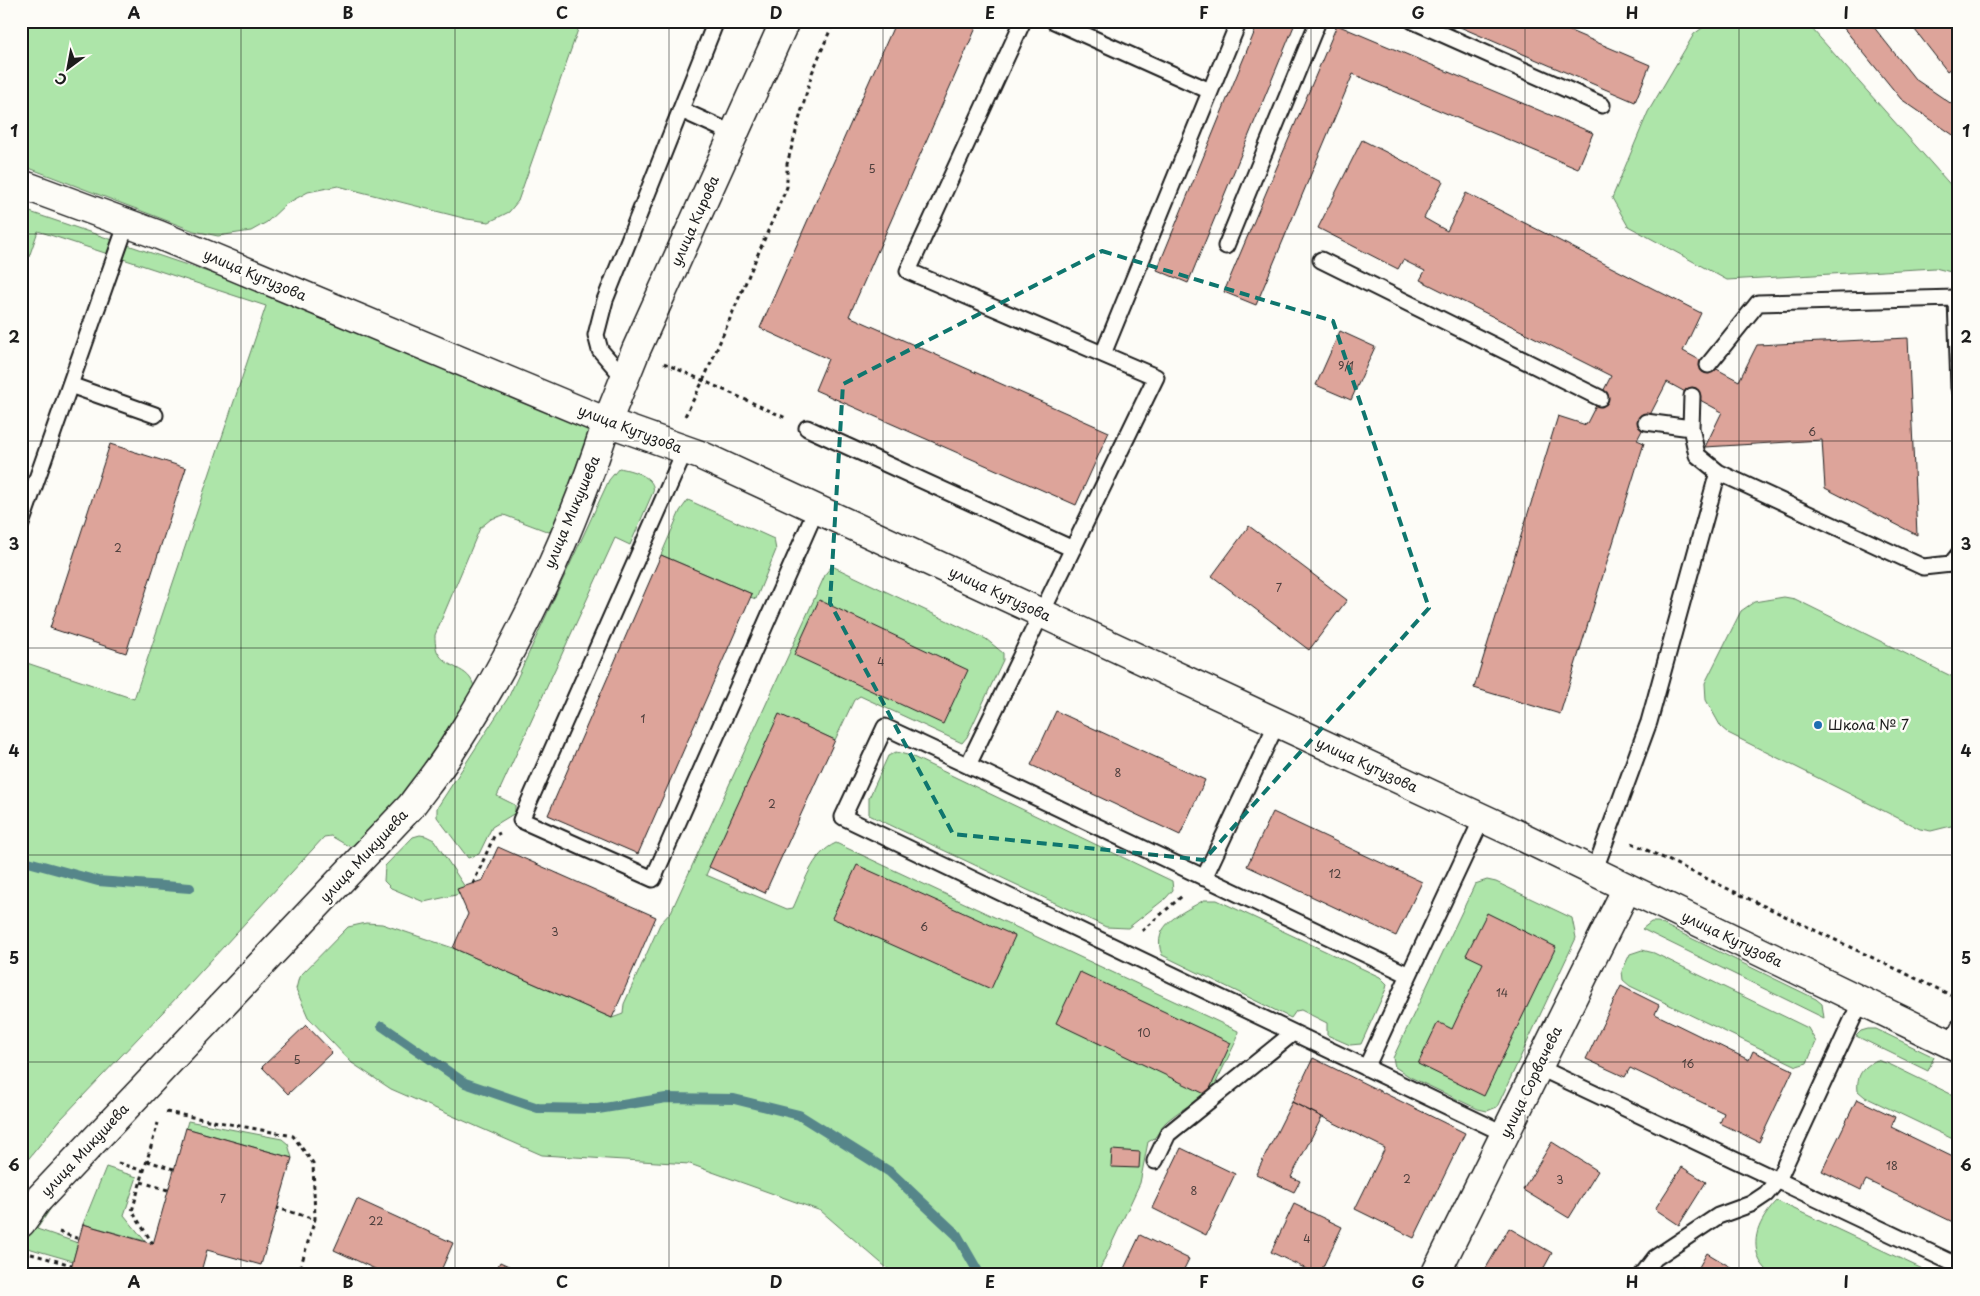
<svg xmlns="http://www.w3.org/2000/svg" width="1980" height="1296" font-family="'Playpen Sans',sans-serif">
<rect width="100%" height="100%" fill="#fdfcf7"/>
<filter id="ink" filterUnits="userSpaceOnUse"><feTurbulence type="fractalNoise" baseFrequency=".02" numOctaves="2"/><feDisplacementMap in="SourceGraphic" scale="10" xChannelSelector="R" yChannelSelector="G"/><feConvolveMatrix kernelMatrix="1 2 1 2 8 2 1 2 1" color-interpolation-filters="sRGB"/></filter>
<g filter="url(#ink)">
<path fill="#ade5a9" stroke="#648062" d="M 21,21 L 581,21 L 518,201 L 509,212 L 489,222 L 467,219 L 338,186 L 308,192 L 286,204 L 267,222 L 251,231 L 218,236 L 194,231 L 21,165 Z
M 1712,21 L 1805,21 L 1955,190 L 1959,189 L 1959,274 L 1935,268 L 1727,280 L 1628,226 L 1612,198 L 1648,112 L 1694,34 Z
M 21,209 L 270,293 L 597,423 L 559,524 L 549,532 L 504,515 L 491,519 L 480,528 L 435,635 C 435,639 435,646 437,651 C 447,672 474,665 475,694 L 420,777 L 356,845 L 348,846 L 331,836 L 324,837 L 180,994 L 60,1120 L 21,1168 L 21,661 L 134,699 L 266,306 L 38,231 L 21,280 Z
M 619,468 C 631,470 657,477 653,492 L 630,545 L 615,538 L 497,796 L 515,805 L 515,813 L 492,827 L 479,854 L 468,858 L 437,817 L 437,808 L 508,698 L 609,480 Z
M 688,500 L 774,539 L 776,550 L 756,599 L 750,597 L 752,594 L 661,555 L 680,511 Z
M 832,566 L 986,639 L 1003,653 L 1003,660 L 967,737 L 962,743 L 860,696 L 854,700 L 835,740 L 779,715 L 706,875 L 787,909 L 793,908 C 804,885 811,854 836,843 L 1238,1031 L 1237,1039 L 1210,1095 C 1197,1099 1176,1113 1166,1122 C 1158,1130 1159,1137 1148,1142 L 1140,1183 L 1097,1275 L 895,1275 L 821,1211 L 690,1164 L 542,1155 L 391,1089 L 352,1063 L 308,1017 L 296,989 L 299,977 L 348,927 L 366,923 L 382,924 L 453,948 L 612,1018 L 623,1014 L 624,1004 L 660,924 L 671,912 L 826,573 Z
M 1784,597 L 1795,599 L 1959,680 L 1959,824 L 1931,831 L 1920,829 L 1728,733 L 1721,727 L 1706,700 L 1705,683 L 1741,611 L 1754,602 Z
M 896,752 L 911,756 L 1172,881 L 1173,890 L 1166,898 L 1128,928 L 1106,927 L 869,815 L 869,798 L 888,756 Z
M 420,835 L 426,836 L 434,840 L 465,887 L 460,894 L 424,902 L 391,888 L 384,881 L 385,866 L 413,837 Z
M 1487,880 L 1496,882 L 1572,918 L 1576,938 L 1497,1107 L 1487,1111 L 1478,1109 L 1410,1077 L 1395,1067 L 1393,1058 L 1475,884 Z
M 1204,900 L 1217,900 L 1380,977 L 1387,984 L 1386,989 L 1361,1044 L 1350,1045 L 1327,1035 L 1327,1023 L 1301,1010 L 1296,1011 L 1291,1018 L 1162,955 C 1150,924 1183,913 1204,900 Z
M 1651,922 L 1658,922 L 1816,999 L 1822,1004 L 1824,1018 L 1642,929 Z
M 1642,950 L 1654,953 L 1808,1028 L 1816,1042 L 1807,1063 L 1797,1066 L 1630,986 L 1623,980 L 1622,971 L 1630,954 Z
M 1868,1029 L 1876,1029 L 1934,1057 L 1928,1071 L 1856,1036 L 1861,1031 Z
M 1877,1060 L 1889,1064 L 1959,1098 L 1959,1142 L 1865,1097 L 1858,1091 C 1856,1075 1863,1067 1877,1060 Z
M 188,1121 L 282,1139 L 288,1144 L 292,1158 L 186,1128 Z
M 106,1167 L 137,1177 L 124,1215 L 145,1241 L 83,1224 Z
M 67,1184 L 37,1229 L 78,1243 L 73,1261 L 21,1246 L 23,1232 Z
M 1777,1201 L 1931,1273 L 1933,1275 L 1771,1275 C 1767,1270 1761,1264 1759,1259 C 1750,1236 1762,1217 1777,1201 Z"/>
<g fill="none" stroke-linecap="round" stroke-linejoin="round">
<path stroke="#56868a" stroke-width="10" d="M 21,860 L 98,881 L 190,888
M 382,1026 L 465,1083 L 538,1108 L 598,1109 L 666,1098 L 734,1099 L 799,1115 L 890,1172 L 957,1235 L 980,1275"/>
</g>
<path fill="#dda49a" stroke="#1c1c1c" d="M 896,21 L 979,21 L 849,316 L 1109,432 L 1076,505 L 815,390 L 828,359 L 760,328 Z
M 1259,21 L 1296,21 L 1188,283 L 1157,270 Z
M 1446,21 L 1547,21 L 1650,65 L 1635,102 Z
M 1838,21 L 1869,21 L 1915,79 L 1959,109 L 1959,139 L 1901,99 Z
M 1908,21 L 1959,21 L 1959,62 L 1947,71 Z
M 1337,25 L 1593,133 L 1578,169 L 1353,74 L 1256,305 L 1224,292 Z
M 1362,140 L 1443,181 L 1424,218 L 1447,231 L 1466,193 L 1701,313 L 1683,351 L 1739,381 L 1757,345 L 1908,338 L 1917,535 L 1825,488 L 1822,440 L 1705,447 L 1722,412 L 1667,382 L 1637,440 L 1644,443 L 1560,714 L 1474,688 L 1558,416 L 1586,425 L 1611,376 L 1420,280 L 1425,271 L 1403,260 L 1398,269 L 1318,228 Z
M 1340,331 L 1375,347 L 1351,400 L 1316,385 Z
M 110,444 L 186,468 L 126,653 L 50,628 Z
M 1249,526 L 1347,600 L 1309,650 L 1212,576 Z
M 661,555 L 752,594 L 638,854 L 548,815 Z
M 819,600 L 968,670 L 943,724 L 794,655 Z
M 1056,711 L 1205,780 L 1180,835 L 1031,765 Z
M 779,714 L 835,740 L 765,893 L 709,867 Z
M 1273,812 L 1422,882 L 1396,936 L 1247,866 Z
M 498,847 L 656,917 L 612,1018 L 453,948 L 468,914 L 457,889 L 483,880 Z
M 857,865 L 1015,936 L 991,989 L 832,918 Z
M 1487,913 L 1556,947 L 1484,1096 L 1418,1064 L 1438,1022 L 1452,1029 L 1483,963 L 1466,955 Z
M 1080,972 L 1231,1043 L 1207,1095 L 1056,1023 Z
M 1621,986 L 1659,1005 L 1655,1014 L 1749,1060 L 1753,1051 L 1793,1070 L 1759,1142 L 1720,1123 L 1724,1113 L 1630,1068 L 1625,1077 L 1586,1059 Z
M 306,1025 L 332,1052 L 288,1094 L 262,1067 Z
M 1313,1058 L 1465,1133 L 1414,1238 L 1355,1209 L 1385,1148 L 1292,1102 Z
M 1857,1099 L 1895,1117 L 1891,1127 L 1959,1160 L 1959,1225 L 1866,1180 L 1861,1190 L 1822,1171 Z
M 1292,1102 L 1322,1117 L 1291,1177 L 1300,1181 L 1294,1192 L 1256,1174 Z
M 186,1128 L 292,1158 L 261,1265 L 207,1250 L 200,1275 L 69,1275 L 83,1224 L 153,1244 Z
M 1552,1142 L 1598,1171 L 1569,1218 L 1523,1190 Z
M 1181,1148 L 1235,1174 L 1206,1235 L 1152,1208 Z
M 1112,1150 L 1140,1152 L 1139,1168 L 1111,1167 Z
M 1682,1167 L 1706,1182 L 1679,1225 L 1655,1209 Z
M 357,1199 L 453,1243 L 439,1275 L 388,1275 L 334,1250 Z
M 1294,1204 L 1342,1227 L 1319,1275 L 1271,1252 Z
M 1509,1228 L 1552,1253 L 1540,1275 L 1482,1275 Z
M 1140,1235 L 1189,1259 L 1181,1275 L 1121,1275 Z
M 1707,1253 L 1744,1275 L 1677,1275 L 1682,1266 L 1695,1274 Z
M 500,1262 L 528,1275 L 494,1275 Z"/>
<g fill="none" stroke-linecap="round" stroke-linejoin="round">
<g stroke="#1c1c1c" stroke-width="19">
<path id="service" d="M 1023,21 L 908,271 L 1156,377 L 968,765 L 1409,975 L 1482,819
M 1054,21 L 1210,91
M 1413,21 L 1602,105
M 681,110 L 734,134
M 1226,246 L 1318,21
M 1321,260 L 1600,398
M 1103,354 L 1239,21
M 1708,365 L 1758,303 L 1956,298 L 1959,388
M 625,379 L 600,350 L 596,335 L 605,300 L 716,21
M 70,385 L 155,415
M 1692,396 L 1691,428 L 1697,455 L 1718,472 L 1923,567 L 1951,564 L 1959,554
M 1646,422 L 1691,428
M 807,428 L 1073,549
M 685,450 L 521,820 L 653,879 L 816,510
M 21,524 L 127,223
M 973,768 L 885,727 L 843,817 L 1505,1134
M 1594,872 L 1649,722 L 1718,472
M 1204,878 L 1277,723
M 1951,1044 L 1959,1027
M 1538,1067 L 1959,1266
M 1366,1068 L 1409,975
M 1155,1161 L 1168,1134 L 1293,1033
M 1642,1275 L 1655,1258 L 1718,1216 L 1751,1204 L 1766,1194 L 1778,1180 L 1861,1001"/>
</g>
<g stroke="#1c1c1c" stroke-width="31">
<path id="minor" d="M 21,184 L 159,235 L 607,422 C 570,537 517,649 451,751 C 439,770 424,788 411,806 L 36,1202 L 21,1223
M 1435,1275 L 1627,888"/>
</g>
<g stroke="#1c1c1c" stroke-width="31">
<path id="tertiary" d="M 785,21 L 636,350 L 607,422 L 700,455 L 1041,613 L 1506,829 L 1959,1048"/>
</g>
<path stroke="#1c1c1c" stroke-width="3" stroke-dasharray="4 4" stroke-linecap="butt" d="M 664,363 L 786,418
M 685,416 L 703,381 L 787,187 L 787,164 L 812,73 L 834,21
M 1632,843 L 1959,999
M 473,884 L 494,836 L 500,833
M 1142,931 L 1182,896
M 166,1112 L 293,1136 L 313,1163 L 315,1219 L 277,1208
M 147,1161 L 174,1169
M 118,1163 L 144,1171
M 141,1182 L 168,1190
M 59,1232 L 79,1239
M 153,1244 L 132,1211 L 158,1123
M 31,1254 L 72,1265
M 21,1271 L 35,1275
M 298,1275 L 315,1219"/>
<use href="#service" stroke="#fdfcf7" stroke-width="15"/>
<use href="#minor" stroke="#fdfcf7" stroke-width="28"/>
<use href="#tertiary" stroke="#fdfcf7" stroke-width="28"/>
</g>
</g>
<path fill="none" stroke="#0f766e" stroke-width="4" stroke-dasharray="10 6" stroke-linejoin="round" d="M 1102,251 L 1333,321 L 1429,608 L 1204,860 L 953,834 L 830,603 L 843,384 Z"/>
<path fill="none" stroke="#1c1c1c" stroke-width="1" stroke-opacity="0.55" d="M 241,21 L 241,1275M 455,21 L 455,1275M 669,21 L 669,1275M 883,21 L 883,1275M 1097,21 L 1097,1275M 1311,21 L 1311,1275M 1525,21 L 1525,1275M 1739,21 L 1739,1275M 21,234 L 1959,234M 21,441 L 1959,441M 21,648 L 1959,648M 21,855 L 1959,855M 21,1062 L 1959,1062"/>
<circle fill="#1f6fb2" stroke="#fdfcf7" stroke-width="2" cx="1818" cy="725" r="5"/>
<g text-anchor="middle" stroke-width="5" stroke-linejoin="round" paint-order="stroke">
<g font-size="11" fill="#4c3e3c">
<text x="872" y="173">5</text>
<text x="1346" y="370">9/1</text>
<text x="1812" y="436">6</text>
<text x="118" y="552">2</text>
<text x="1279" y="592">7</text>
<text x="881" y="666">4</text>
<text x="643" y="723">1</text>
<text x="1118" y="777">8</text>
<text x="772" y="808">2</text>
<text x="1335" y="878">12</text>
<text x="924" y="931">6</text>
<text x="555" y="936">3</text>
<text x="1502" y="997">14</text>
<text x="1144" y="1037">10</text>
<text x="297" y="1064">5</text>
<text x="1688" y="1068">16</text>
<text x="1892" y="1170">18</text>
<text x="1407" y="1183">2</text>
<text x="1560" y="1184">3</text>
<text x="1194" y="1195">8</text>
<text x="223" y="1203">7</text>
<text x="376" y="1225">22</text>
<text x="1307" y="1243">4</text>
</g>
<g font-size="14" fill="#1c1c1c" stroke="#fdfcf7">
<text transform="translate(695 221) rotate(-66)" y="5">улица Кирова</text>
<text transform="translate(255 275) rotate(23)" y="5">улица Кутузова</text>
<text transform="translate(630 429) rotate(21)" y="5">улица Кутузова</text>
<text transform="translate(572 512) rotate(-67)" y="5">улица Микушева</text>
<text transform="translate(1000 594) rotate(25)" y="5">улица Кутузова</text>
<text transform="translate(1367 765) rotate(25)" y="5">улица Кутузова</text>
<text transform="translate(364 856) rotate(-47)" y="5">улица Микушева</text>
<text transform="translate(1732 939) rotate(26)" y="5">улица Кутузова</text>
<text transform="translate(1531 1082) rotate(-64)" y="5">улица Сорвачева</text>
<text transform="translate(85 1150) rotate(-47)" y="5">улица Микушева</text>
</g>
<g font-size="14" fill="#1c1c1c" stroke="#fdfcf7" text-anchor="start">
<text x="1828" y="730">Школа № 7</text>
</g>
</g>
<rect width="1980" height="1296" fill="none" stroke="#fdfcf7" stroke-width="55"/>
<g transform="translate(68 68) rotate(212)" stroke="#fdfcf7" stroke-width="4" paint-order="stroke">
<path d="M0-4L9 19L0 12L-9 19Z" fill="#1c1c1c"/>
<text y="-8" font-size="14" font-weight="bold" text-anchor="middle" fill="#1c1c1c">С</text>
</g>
<rect x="28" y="28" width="1924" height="1240" fill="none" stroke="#1c1c1c" stroke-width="2"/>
<g font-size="16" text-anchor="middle" font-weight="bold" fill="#1c1c1c">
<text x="134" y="19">A</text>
<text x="348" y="19">B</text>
<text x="562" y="19">C</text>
<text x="776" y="19">D</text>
<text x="990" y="19">E</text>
<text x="1204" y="19">F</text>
<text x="1418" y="19">G</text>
<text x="1632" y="19">H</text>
<text x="1846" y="19">I</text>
<text x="14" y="137">1</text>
<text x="1966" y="137">1</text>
<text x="14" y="343">2</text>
<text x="1966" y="343">2</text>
<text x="14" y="550">3</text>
<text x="1966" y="550">3</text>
<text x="14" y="757">4</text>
<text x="1966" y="757">4</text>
<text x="14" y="964">5</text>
<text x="1966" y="964">5</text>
<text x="14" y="1171">6</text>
<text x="1966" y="1171">6</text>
<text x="134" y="1288">A</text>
<text x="348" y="1288">B</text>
<text x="562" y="1288">C</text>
<text x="776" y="1288">D</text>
<text x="990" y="1288">E</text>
<text x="1204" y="1288">F</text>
<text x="1418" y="1288">G</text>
<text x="1632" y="1288">H</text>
<text x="1846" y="1288">I</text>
</g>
</svg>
